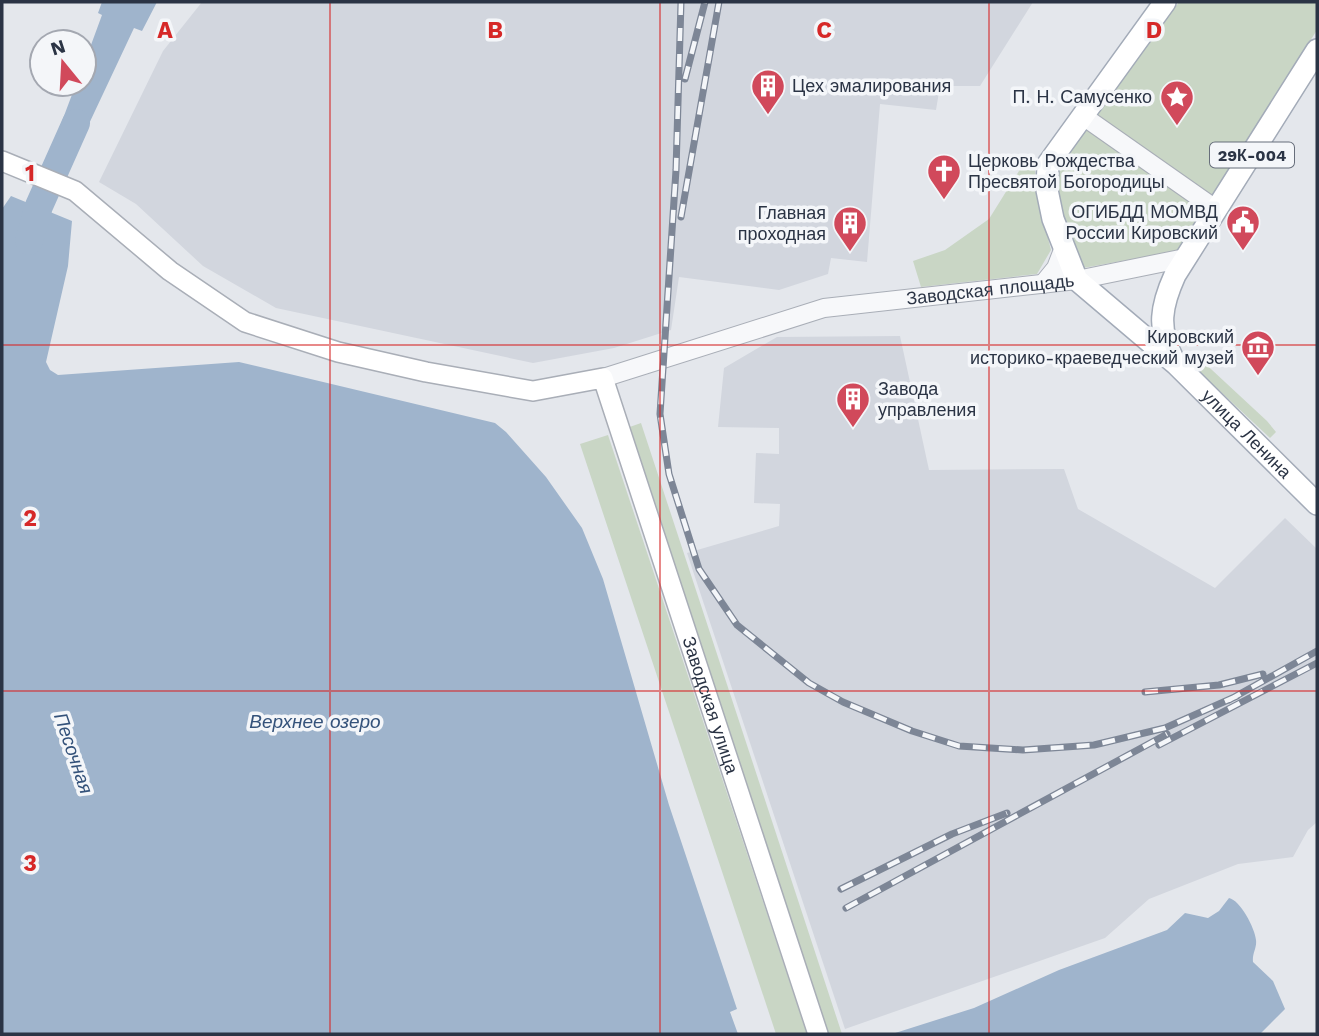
<svg xmlns="http://www.w3.org/2000/svg" width="1319" height="1036" font-family="'Work Sans',sans-serif">
<rect width="100%" height="100%" fill="#e4e7ec"/>
<path fill="#d2d6de" d="M 202,2 L 1033,2 L 980,86 L 940,86 L 936,110 L 880,104 L 867,262 L 831,258 L 828,274 L 779,290 L 679,277 L 671,330 L 614,348 L 533,363 L 276,308 L 203,266 L 136,204 L 99,182 L 163,51 Z
M 900,336 L 929,470 L 1064,469 L 1078,509 L 1215,588 L 1285,518 L 1317,549 L 1317,822 L 1308,830 L 1293,857 L 1238,864 L 1149,899 L 1105,938 L 845,1029 L 687,553 L 779,526 L 780,504 L 754,503 L 756,453 L 779,454 L 779,428 L 718,427 L 724,368 L 777,337 Z"/>
<path fill="#c9d6c5" d="M 1179,2 L 1317,2 L 1317,30 L 1177,251 L 1083,268 C 1070,235 1057,206 1057,171 L 1061,170 L 1059,166 Z
M 1024,163 L 1035,170 L 1037,195 L 1051,250 L 1037,274 L 921,287 L 913,261 L 945,250 L 989,219 Z
M 1198,357 L 1267,421 L 1276,432 L 1270,438 L 1191,364 Z
M 641,423 L 842,1034 L 823,1034 L 624,429 Z
M 608,435 L 807,1034 L 776,1034 L 580,444 Z"/>
<path fill="#9fb4cc" d="M 102,2 L 157,2 L 142,31 L 134,28 L 71,162 L 50,153 L 76,84 L 84,84 L 84,64 L 102,15 L 98,13 Z
M 11,196 L 72,221 L 68,266 L 46,362 L 50,370 L 58,375 L 239,362 L 495,423 L 506,432 L 546,477 L 582,528 L 603,579 L 669,805 L 737,1009 L 730,1012 L 738,1034 L 2,1034 L 2,209 Z
M 1229,898 C 1240,900 1255,928 1256,940 C 1257,948 1252,953 1253,962 L 1273,981 L 1285,1009 L 1260,1034 L 892,1034 L 974,1008 L 1059,970 L 1167,930 L 1185,913 L 1208,918 L 1219,911 Z"/>
<g fill="none" stroke-linecap="round" stroke-linejoin="round">
<path stroke="#9fb4cc" stroke-width="28" d="M 29,241 L 39,206 L 76,123"/>
<g stroke="#a9aeb7" stroke-width="20">
<g id="tertiary">
<path d="M 1083,116 L 1217,210"/>
<path d="M 1043,284 L 1056,268 L 1063,250"/>
<path id="s1" d="M 603,378 L 824,308 L 1077,280 L 1185,258"/>
</g>
</g>
<g stroke="#a9aeb7" stroke-width="22">
<g id="secondary">
<path id="s2" d="M 2,161 L 75,191 L 170,271 L 245,322 L 338,352 L 426,372 L 533,391 L 603,378 L 818,1034"/>
</g>
</g>
<g stroke="#a3abb8" stroke-width="24">
<g id="primary">
<path id="s3" d="M 1165,2 L 1048,164 L 1047,190 L 1053,219 L 1077,280 L 1176,364 L 1317,504"/>
<path d="M 1173,359 C 1157,328 1161,306 1175,275 L 1317,50"/>
</g>
</g>
<use href="#tertiary" stroke="#f7f8fa" stroke-width="18"/>
<use href="#secondary" stroke="#fff" stroke-width="19"/>
<use href="#primary" stroke="#fff" stroke-width="21"/>
<g stroke="#7d8696" stroke-width="7">
<path id="rail" d="M 681,2 L 676,170 L 660,414 L 669,474 L 699,569 L 737,625 L 809,683 L 843,702 L 912,731 L 959,746 L 1023,750 L 1094,745 L 1165,728 L 1237,696
M 685,79 L 705,2
M 681,217 L 719,2
M 1145,692 L 1219,685 L 1263,674
M 1229,700 L 1317,651
M 1159,745 L 1317,663
M 841,889 L 952,834 L 1007,813
M 846,908 L 1167,734"/>
</g>
<use href="#rail" stroke="#f4f6f9" stroke-width="4.5" stroke-dasharray="13" stroke-linecap="butt"/>
</g>
<path fill="none" stroke="#d62828" stroke-width="2" stroke-opacity="0.55" d="M 330,2 L 330,1034M 660,2 L 660,1034M 989,2 L 989,1034M 2,345 L 1317,345M 2,691 L 1317,691"/>
<defs>
<g id="building-pin" transform="scale(1.75)"><path d="M0 17L-7.5 6A9.5 9.5 0 1 1 7.5 6Z" fill="#d1495b" stroke="#f4f6f9"/><path d="M-4-6H4V6H1V3H-1V6H-4ZM-2.5-4.3h1.7v1.8h-1.7ZM.8-4.3h1.7v1.8H.8ZM-2.5-1h1.7V.8h-1.7ZM.8-1h1.7V.8H.8Z" fill="#fff"/></g>
<g id="sight-pin" transform="scale(1.75)"><path d="M0 17L-7.5 6A9.5 9.5 0 1 1 7.5 6Z" fill="#d1495b" stroke="#f4f6f9"/><path d="M0-6L1.8-2.2L6-1.7L2.9 1.2L3.7 5.4L0 3.3L-3.7 5.4L-2.9 1.2L-6-1.7L-1.8-2.2Z" fill="#fff"/></g>
<g id="church-pin" transform="scale(1.75)"><path d="M0 17L-7.5 6A9.5 9.5 0 1 1 7.5 6Z" fill="#d1495b" stroke="#f4f6f9"/><path d="M-1.2-6h2.4v3.5h3.3v2.4h-3.3V6h-2.4V-.1h-3.3v-2.4h3.3Z" fill="#fff"/></g>
<g id="civic-pin" transform="scale(1.75)"><path d="M0 17L-7.5 6A9.5 9.5 0 1 1 7.5 6Z" fill="#d1495b" stroke="#f4f6f9"/><path d="M-.6-6.5H3V-4.5H.6V-3L4-1V1h2V6H-6V1h2V-1L-.6-3ZM-1.2 2.5V6h2.4V2.5Z" fill="#fff"/></g>
<g id="museum-pin" transform="scale(1.75)"><path d="M0 17L-7.5 6A9.5 9.5 0 1 1 7.5 6Z" fill="#d1495b" stroke="#f4f6f9"/><path d="M0-6L6-3V-2H-6V-3ZM-5-1h2V3h-2ZM-1-1h2V3h-2ZM3-1h2V3H3ZM-6 4H6V6H-6Z" fill="#fff"/></g>
</defs>
<g fill-rule="evenodd">
<use href="#building-pin" x="768" y="86"/>
<use href="#sight-pin" x="1177" y="97"/>
<use href="#church-pin" x="944" y="171"/>
<use href="#civic-pin" x="1243" y="222"/>
<use href="#building-pin" x="850" y="223"/>
<use href="#museum-pin" x="1258" y="347"/>
<use href="#building-pin" x="853" y="399"/>
</g>
<g text-anchor="middle" stroke-width="7" stroke-linejoin="round" paint-order="stroke">
<rect fill="#f4f6f9" stroke="#676e7b" stroke-width="2" x="1210" y="142.5" width="84" height="25" rx="5"/>
<g font-size="16" font-weight="bold" fill="#2b3445">
<text x="1252" y="161">29К-004</text>
</g>
<g font-size="18" fill="#2b3445" stroke="#f4f6f9" text-anchor="end">
<text x="792" y="92" text-anchor="start">Цех эмалирования</text>
<text x="1152" y="103">П. Н. Самусенко</text>
<text x="968" y="167" text-anchor="start">Церковь Рождества<tspan x="968" dy="21">Пресвятой Богородицы</tspan></text>
<text x="1218" y="218">ОГИБДД МОМВД<tspan x="1218" dy="21">России Кировский</tspan></text>
<text x="826" y="219">Главная<tspan x="826" dy="21">проходная</tspan></text>
<text x="1234" y="343">Кировский<tspan x="1234" dy="21">историко-краеведческий музей</tspan></text>
<text x="878" y="395" text-anchor="start">Завода<tspan x="878" dy="21">управления</tspan></text>
</g>
<g font-size="18" fill="#2b3445" stroke="#f4f6f9">
<text dy="6" stroke="none"><textPath href="#s1" startOffset="399">Заводская площадь</textPath></text>
<text dy="6" stroke="none"><textPath href="#s3" startOffset="550">улица Ленина</textPath></text>
<text dy="6" stroke="none"><textPath href="#s2" startOffset="1006">Заводская улица</textPath></text>
</g>
<g font-size="19" font-style="italic" fill="#34527a" stroke="#f4f6f9">
<text x="315" y="728">Верхнее озеро</text>
<text transform="translate(74 753) rotate(71)" y="7">Песочная</text>
</g>
</g>
<g font-size="23" text-anchor="middle" font-weight="bold" fill="#d62828" stroke="#f4f6f9" stroke-width="7" stroke-linejoin="round" paint-order="stroke">
<text x="165" y="38">A</text>
<text x="495" y="38">B</text>
<text x="824" y="38">C</text>
<text x="1154" y="38">D</text>
<text x="30" y="181">1</text>
<text x="30" y="526">2</text>
<text x="30" y="871">3</text>
</g>
<rect width="1319" height="1036" fill="none" stroke="#2b3445" stroke-width="7"/>
<g transform="translate(63 63) rotate(342)"><circle r="33" fill="#f4f6f9" stroke="#a4a8b1" stroke-width="2"/>
<path d="M0-5L12 26L0 18L-12 26Z" fill="#d1495b"/>
<text y="-10" font-size="19" font-weight="bold" text-anchor="middle" fill="#2b3445">N</text>
</g>
</svg>
